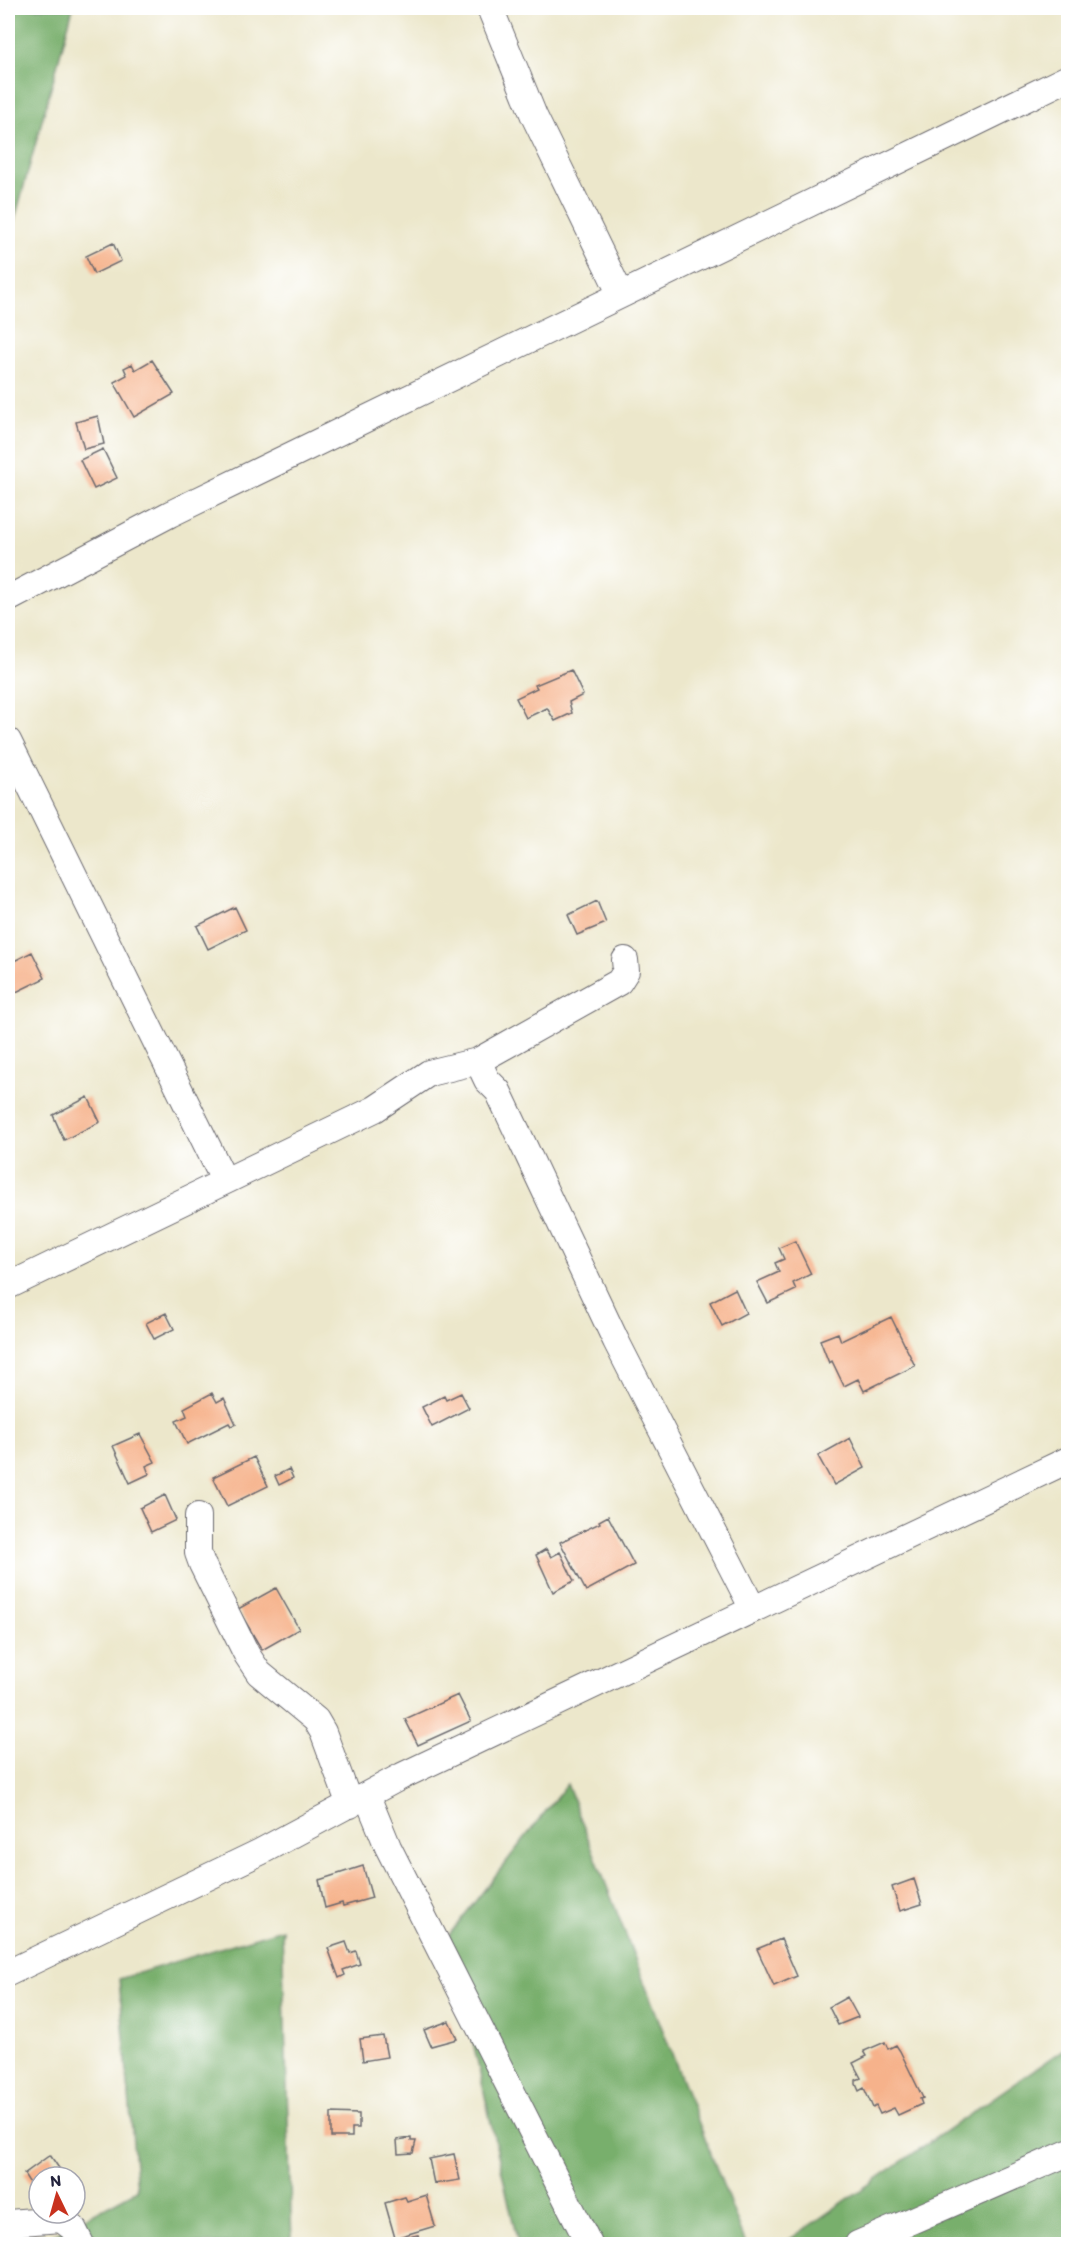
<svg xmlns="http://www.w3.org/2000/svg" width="1076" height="2252" font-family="Itim,sans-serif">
<rect width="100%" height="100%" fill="#fff"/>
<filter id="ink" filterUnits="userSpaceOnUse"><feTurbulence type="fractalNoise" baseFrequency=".0167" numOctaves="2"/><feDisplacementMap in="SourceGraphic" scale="12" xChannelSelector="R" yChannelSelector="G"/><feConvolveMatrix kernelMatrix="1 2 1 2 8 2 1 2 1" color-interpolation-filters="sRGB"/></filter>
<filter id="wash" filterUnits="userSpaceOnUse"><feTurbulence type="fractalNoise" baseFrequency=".008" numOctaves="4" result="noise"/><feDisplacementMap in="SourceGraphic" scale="24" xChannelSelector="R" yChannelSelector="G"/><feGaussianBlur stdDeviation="1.35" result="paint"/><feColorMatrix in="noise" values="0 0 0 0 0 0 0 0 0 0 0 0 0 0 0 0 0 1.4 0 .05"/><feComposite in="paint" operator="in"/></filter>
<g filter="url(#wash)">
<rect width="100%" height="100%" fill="#ece7cb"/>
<path fill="#78af6c" stroke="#4d6854" stroke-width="1.5" d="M 8,8 L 73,8 L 8,244 Z
M 567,1784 L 746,2244 L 518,2244 L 449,1935 Z
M 282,1929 L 292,2244 L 37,2244 L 137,2190 L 119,1979 Z
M 1068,2046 L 1068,2244 L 783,2244 Z"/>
<g id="blocks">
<path fill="#f6b28b" d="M 113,243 L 121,261 L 94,274 L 86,256 Z
M 152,360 L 174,394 L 134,417 L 114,382 L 127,375 L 124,368 L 132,364 L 135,370 Z
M 98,416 L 104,444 L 84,449 L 76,422 Z
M 103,449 L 117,478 L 94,489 L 80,460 Z
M 571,670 L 583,695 L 569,702 L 572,713 L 555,721 L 547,708 L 526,718 L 516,698 L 537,688 L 535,685 Z
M 597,901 L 606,923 L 577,935 L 568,915 Z
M 235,907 L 246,930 L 208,949 L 197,926 Z
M 32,952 L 45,978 L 8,996 L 8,964 Z
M 88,1097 L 100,1122 L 64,1140 L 53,1115 Z
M 795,1241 L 811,1274 L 793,1283 L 796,1290 L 768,1303 L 757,1282 L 779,1272 L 775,1263 L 784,1259 L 779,1248 Z
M 735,1289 L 746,1313 L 722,1326 L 710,1302 Z
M 166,1313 L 174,1329 L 154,1339 L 146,1323 Z
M 891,1317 L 915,1366 L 864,1391 L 858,1379 L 844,1386 L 832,1361 L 829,1363 L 820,1340 L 838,1333 L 841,1341 Z
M 212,1393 L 217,1402 L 224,1398 L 236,1424 L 231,1426 L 229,1423 L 187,1444 L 176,1421 L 187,1416 L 184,1408 Z
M 461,1393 L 469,1408 L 432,1427 L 422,1407 L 444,1396 L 446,1400 Z
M 140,1434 L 155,1462 L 146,1466 L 149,1474 L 130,1483 L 113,1446 Z
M 850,1438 L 865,1468 L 834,1485 L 818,1456 Z
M 254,1457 L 268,1486 L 227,1506 L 213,1477 Z
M 289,1469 L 293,1478 L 279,1485 L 275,1476 Z
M 165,1495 L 176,1520 L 151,1532 L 140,1508 Z
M 608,1516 L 634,1565 L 586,1591 L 560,1542 L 600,1523 L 599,1521 Z
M 546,1549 L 551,1557 L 560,1552 L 574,1581 L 553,1592 L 536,1555 Z
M 276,1588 L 299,1629 L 262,1650 L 238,1609 Z
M 458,1695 L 471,1721 L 418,1745 L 405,1719 Z
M 363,1866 L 372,1898 L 343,1906 L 342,1903 L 325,1908 L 319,1880 Z
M 914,1879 L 922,1904 L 900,1911 L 892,1887 Z
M 781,1939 L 797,1976 L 774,1986 L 757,1949 Z
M 346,1942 L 350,1953 L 356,1951 L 360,1964 L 343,1970 L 345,1975 L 339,1978 L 328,1948 Z
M 847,1997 L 858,2017 L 838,2025 L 829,2007 Z
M 449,2021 L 457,2039 L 431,2046 L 424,2030 Z
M 383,2036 L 387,2057 L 363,2061 L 360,2039 Z
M 885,2042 L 888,2049 L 896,2045 L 900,2051 L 923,2098 L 920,2099 L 922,2104 L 898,2115 L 894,2108 L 880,2114 L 876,2106 L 873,2108 L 864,2088 L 859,2091 L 856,2084 L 856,2080 L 861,2078 L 853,2063 L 867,2056 L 864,2051 Z
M 331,2113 L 359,2114 L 359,2128 L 352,2128 L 352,2137 L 331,2137 Z
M 411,2138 L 411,2141 L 416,2141 L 413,2153 L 398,2154 L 397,2140 Z
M 454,2154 L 460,2180 L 434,2184 L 429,2159 Z
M 50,2155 L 65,2177 L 39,2177 L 39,2198 L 24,2174 Z
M 426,2195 L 435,2226 L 395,2238 L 385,2203 L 405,2197 L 407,2201 Z
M 418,2235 L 420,2244 L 401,2244 L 399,2239 Z"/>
</g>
</g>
<g filter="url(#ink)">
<use href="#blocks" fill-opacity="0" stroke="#69676d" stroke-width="1.5"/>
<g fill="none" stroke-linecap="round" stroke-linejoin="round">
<g stroke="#69676d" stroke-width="28">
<path id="minor" d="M 490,8 L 534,116 L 621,295
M 8,599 L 170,514 L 1068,78
M 8,741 L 224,1180
M 478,1061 L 619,982 L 626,971 L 625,960
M 8,1286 L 375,1109 L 429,1073 L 478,1061 L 487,1080 L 498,1091 L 616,1341 L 753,1609
M 198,1516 L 198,1553 L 202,1564 L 247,1655 L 259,1673 L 316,1720 L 323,1732 L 350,1805
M 367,1796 L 388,1847 L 589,2244
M 8,1973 L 260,1852 L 402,1776 L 1068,1460
M 8,2223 L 61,2219 L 73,2228 L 81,2244
M 858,2244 L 1068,2153"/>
</g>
<use href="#minor" stroke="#fff" stroke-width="26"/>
</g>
</g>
<rect width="1076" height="2252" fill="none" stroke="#fff" stroke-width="30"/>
<g transform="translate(57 2195) rotate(355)"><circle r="28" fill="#ffffff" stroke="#a7a7b1" stroke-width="1.5"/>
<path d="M0-4.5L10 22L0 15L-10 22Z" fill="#c8321e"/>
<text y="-9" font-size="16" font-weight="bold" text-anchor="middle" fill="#22223b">N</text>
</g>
</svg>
